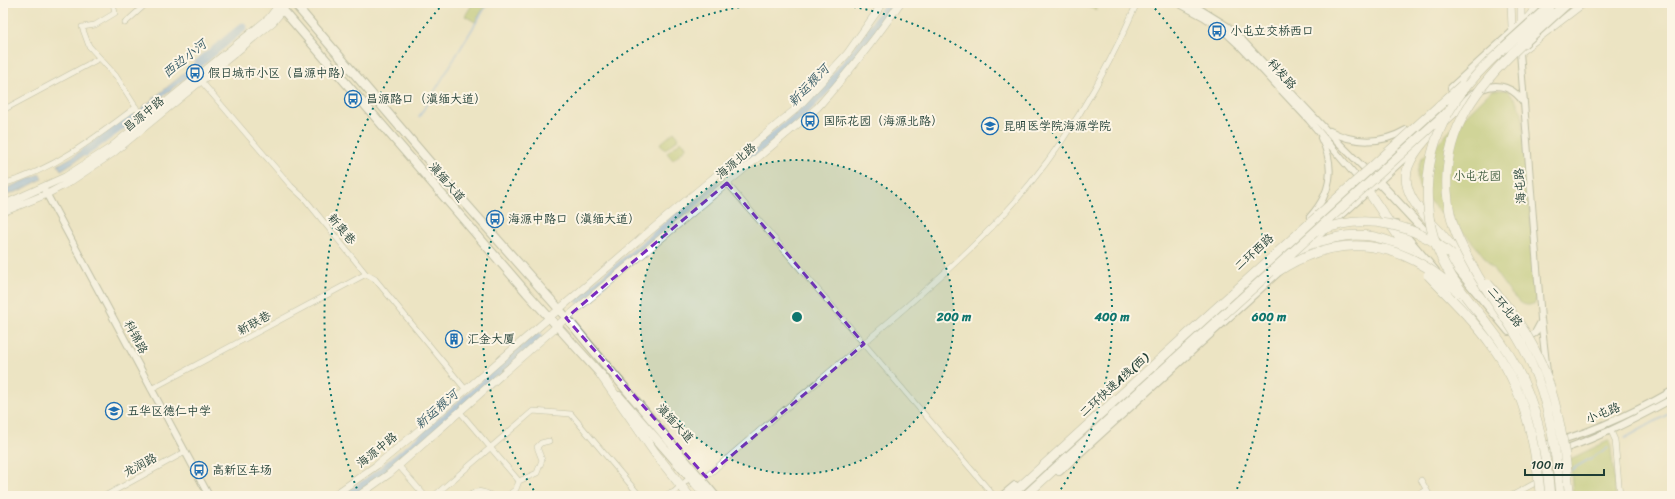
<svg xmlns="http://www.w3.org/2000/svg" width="1675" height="499" font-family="Sriracha,'LXGW WenKai TC',sans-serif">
<rect width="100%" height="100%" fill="#fcf5e5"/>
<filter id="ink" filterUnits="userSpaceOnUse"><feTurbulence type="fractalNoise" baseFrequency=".025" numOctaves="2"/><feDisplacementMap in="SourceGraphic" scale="8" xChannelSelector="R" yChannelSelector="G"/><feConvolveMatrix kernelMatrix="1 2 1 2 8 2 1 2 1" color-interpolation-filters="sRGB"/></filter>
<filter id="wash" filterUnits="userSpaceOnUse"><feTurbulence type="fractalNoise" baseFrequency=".012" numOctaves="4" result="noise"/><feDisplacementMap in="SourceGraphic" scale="16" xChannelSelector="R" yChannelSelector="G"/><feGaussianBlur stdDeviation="0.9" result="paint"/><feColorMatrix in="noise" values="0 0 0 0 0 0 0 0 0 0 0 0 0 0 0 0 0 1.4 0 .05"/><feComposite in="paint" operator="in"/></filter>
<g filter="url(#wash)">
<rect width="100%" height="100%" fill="#ece4c3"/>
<path fill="#adc165" stroke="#667f4c" d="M 473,3 L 487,3 L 475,22 L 465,16 Z
M 1078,3 L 1098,3 L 1096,10 Z
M 1494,90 L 1507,90 L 1515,99 L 1522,113 L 1537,297 L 1535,303 C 1531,305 1528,306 1523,304 C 1511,298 1499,276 1490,265 C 1481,252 1472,241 1461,230 C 1446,216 1428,204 1419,186 C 1415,176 1418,168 1421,159 L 1489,93 Z
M 674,132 L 679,138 L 665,150 L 660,144 Z
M 681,141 L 687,147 L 673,160 L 667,153 Z
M 1610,440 L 1616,496 L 1573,496 L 1570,459 Z"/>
<path fill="#77a8e2" stroke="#4b728b" d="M 242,25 L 245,29 L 222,48 L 219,44 Z
M 206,55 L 209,59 L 143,112 L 141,109 Z
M 131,116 L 134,120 L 105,141 L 102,137 Z
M 92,143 L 96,148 L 61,170 L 58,165 L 74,156 Z
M 40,174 L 42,179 L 21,190 L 3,196 L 3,190 Z"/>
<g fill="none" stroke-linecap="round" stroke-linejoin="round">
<path stroke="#77a8e2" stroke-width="1.5" d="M 419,117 L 488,3
M 1625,438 L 1672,412
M 1571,470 L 1608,448
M 1530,496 L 1536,493"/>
<path stroke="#77a8e2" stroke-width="9" d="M 198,64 L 243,27
M 85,152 L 132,118
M 731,171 C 764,143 802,117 830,84 C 852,58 871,31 890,3
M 580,300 L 715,185
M 347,496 L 367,483 L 419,441 L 538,337"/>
</g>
</g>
<g filter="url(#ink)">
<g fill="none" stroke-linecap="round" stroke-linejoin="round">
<g stroke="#86907c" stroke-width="6">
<path id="minor" d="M 113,3 L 115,13 L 95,25 L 82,27 L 89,46 L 116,76 L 144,120
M 125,23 L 147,3
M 201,81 L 291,186 L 305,199 L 366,274 L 375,279 L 466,390
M 3,110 L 100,58
M 727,183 L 994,496
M 3,184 C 53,170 95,138 136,107
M 151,389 L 366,274
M 460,412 L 519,481
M 1611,431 L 1615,440 L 1620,496
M 399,466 L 425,496
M 706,477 C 772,418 841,364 907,306 C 941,276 974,247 1004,214 C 1061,152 1104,79 1137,3
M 1421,480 L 1430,496
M 105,496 L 185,452
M 434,496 L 533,411 L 571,414 L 640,496
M 469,496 C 477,489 483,491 492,496
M 507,496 L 516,489 L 519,481 L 537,473 L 542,460 L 537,447 L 541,443 L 549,441
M 631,496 L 638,494
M 663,496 L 674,492 L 686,481
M 1415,496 L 1426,490
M 1511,496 L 1539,481"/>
</g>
<g stroke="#86907c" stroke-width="8">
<path id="tertiary" d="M 1178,3 L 1204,17 L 1223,30 L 1240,46 L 1309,120 L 1356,176
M 1190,3 L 1227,26 L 1244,42 L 1328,132 L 1364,168
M 1520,52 L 1541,319 L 1547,372
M 1482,89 C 1499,82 1514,88 1524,103
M 1330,131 C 1354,144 1382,144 1406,130
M 45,191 L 209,496
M 1310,217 C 1331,194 1336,167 1321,138
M 1524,339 L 1535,333 L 1541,322
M 1541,446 C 1588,434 1630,415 1672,391
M 1542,456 C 1588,443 1630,422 1672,399"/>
</g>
<g stroke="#86907c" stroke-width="8">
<path id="secondary" d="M 1511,3 L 1512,27 L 1515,36
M 1521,3 L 1521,30
M 1521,25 L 1540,3
M 1520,52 L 1584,3
M 3,205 L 65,177 L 110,148 L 269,18 L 280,3
M 3,212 L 47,194 L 68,183 L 113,153 L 273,22 L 283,10 L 286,3
M 333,496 L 377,465 L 411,437 L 651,230 L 797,108 L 847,54 L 883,3
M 358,496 L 389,474 L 566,318 L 817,108 C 847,74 875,40 900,3"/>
</g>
<g stroke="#86907c" stroke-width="10">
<path id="primary" d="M 277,3 L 527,293 L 605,379
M 294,3 L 452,188 L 559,309 L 715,496
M 1452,88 L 1521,25
M 1455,111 L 1475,93
M 1374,177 L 1433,240
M 1396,225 L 1435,271
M 1303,249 L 1419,144
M 1441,249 L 1509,331
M 1449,288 L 1471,314
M 619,396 L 706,496
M 1524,397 L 1535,431 L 1541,458
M 1059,471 L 1281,269
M 1003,496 L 1015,486"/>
</g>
<g stroke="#86907c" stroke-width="10">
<path id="trunk" d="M 1460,107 C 1442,124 1417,143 1408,167 C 1399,193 1425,216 1441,233 C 1449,243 1458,253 1467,263
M 1368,191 L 1407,249
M 1295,257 C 1330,231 1379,225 1413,257
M 1458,260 L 1480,285
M 601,375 L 655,453 L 689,496
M 1010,496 L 1234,292
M 1025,496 L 1221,317"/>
</g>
<use href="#minor" stroke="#fff" stroke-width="5"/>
<use href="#tertiary" stroke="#fff" stroke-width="6"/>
<use href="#secondary" stroke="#fff" stroke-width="7"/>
<use href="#primary" stroke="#fff" stroke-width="8"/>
<use href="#trunk" stroke="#fff" stroke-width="9"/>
<g stroke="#86907c" stroke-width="10" stroke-linecap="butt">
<path id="trunk-bridge" d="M 1523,43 C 1479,84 1443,128 1447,191 C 1448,205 1451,220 1456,233 C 1462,248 1470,262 1478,276 C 1495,304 1516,330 1530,361 C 1550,403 1556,450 1560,496
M 1505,47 C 1487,63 1470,80 1456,100 C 1420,154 1417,222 1452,277 C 1471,307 1497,331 1514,363 C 1537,404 1546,450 1550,496
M 1319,231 C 1365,212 1415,224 1452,255
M 1277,272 C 1341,230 1403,240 1458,292
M 1428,275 C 1449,297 1472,318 1490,343 C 1523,386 1535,439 1540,492
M 1488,284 C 1546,346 1561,406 1569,490
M 1234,292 L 1462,85
M 1221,317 L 1445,114"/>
</g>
<g stroke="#86907c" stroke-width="12" stroke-linecap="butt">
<path id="motorway-bridge" d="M 1523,43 L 1567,3
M 1505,47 L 1548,8"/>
</g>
<use href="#trunk-bridge" stroke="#fff" stroke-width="9"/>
<use href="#motorway-bridge" stroke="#fff" stroke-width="10"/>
</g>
</g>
<path d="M0 0H1675V499H0ZM 727,183 L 864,344 L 706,477 L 566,318 Z" fill="#ece4c3" fill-opacity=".55" fill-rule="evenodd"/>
<path fill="none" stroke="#7b2cbf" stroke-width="3" stroke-dasharray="8 5" stroke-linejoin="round" d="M 727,183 L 864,344 L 706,477 L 566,318 Z"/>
<circle cx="797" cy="317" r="157" fill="#0f766e" fill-opacity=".12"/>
<g fill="none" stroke="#0f766e" stroke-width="2" stroke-dasharray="2 4">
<circle cx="797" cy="317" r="157"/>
<path d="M537 495A315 315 0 0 1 770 3M824 3A315 315 0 0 1 1057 495"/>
<path d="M359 494A472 472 0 0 1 443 4M1151 4A472 472 0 0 1 1235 494"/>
</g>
<defs>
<g id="bus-ring" transform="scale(0.9)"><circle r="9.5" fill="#fcf5e5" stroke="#1f6fb2" stroke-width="1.5"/><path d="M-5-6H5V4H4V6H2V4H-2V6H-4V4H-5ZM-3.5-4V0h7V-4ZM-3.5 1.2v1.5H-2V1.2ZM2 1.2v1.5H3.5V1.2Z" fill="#1f6fb2"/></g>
<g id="university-ring" transform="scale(0.9)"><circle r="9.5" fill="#fcf5e5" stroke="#1f6fb2" stroke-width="1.5"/><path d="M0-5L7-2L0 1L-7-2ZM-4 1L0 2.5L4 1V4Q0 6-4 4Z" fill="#1f6fb2"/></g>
<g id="building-ring" transform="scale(0.9)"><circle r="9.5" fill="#fcf5e5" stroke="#1f6fb2" stroke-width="1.5"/><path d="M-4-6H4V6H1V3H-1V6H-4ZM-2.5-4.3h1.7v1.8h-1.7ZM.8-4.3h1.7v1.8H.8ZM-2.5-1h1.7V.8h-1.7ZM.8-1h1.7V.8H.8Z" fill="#1f6fb2"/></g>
<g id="school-ring" transform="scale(0.9)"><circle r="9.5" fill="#fcf5e5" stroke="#1f6fb2" stroke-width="1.5"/><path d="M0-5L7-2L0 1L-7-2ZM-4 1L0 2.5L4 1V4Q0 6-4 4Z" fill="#1f6fb2"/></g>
</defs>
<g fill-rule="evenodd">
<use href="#bus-ring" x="1217" y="31"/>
<use href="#bus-ring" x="195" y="73"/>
<use href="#bus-ring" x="353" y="99"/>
<use href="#bus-ring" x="810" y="121"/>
<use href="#university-ring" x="990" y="126"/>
<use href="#bus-ring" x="495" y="219"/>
<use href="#building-ring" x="454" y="339"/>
<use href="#school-ring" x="114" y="411"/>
<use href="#bus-ring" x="199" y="470"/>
</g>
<g text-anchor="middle" stroke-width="4" stroke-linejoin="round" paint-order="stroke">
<g font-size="12" fill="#1f3d34" stroke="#fcf5e5" text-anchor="start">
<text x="1230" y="35">小屯立交桥西口</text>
<text x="208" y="77">假日城市小区（昌源中路）</text>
<text x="366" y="103">昌源路口（滇缅大道）</text>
<text x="823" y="125">国际花园（海源北路）</text>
<text x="1003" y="130">昆明医学院海源学院</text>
<text x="508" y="223">海源中路口（滇缅大道）</text>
<text x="467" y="343">汇金大厦</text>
<text x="127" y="415">五华区德仁中学</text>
<text x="212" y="474">高新区车场</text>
</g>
<g font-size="12" fill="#1f3d34" stroke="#fcf5e5">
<text transform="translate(1282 74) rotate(48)" y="4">科发路</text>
<text transform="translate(144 114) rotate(-39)" y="4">昌源中路</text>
<text transform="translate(736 161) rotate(-40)" y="4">海源北路</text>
<text transform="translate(447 182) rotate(49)" y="4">滇缅大道</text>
<text transform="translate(1520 186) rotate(-94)" y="4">海屯路</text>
<text transform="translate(342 229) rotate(50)" y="4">新奥巷</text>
<text transform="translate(1254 252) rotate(-42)" y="4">二环西路</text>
<text transform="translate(1505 307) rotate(51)" y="4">二环北路</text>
<text transform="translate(254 323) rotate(-29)" y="4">新联巷</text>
<text transform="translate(136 337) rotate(62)" y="4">科锦路</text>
<text transform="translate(1114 385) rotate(-42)" y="4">二环快速A线(西)</text>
<text transform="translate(1603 413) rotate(-22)" y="4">小屯路</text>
<text transform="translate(675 423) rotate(47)" y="4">滇缅大道</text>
<text transform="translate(377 450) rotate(-39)" y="4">海源中路</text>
<text transform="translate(140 465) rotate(-28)" y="4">龙润路</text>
</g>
<g font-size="12" fill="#425e40" stroke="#fcf5e5">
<text x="1477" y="180">小屯花园</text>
</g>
<g font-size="13" font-style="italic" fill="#395d68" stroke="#fcf5e5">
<text transform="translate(184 58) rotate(-39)" y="5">西边小河</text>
<text transform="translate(808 85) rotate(-46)" y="5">新运粮河</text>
<text transform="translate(436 409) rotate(-41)" y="5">新运粮河</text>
</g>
</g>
<circle cx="797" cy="317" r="6" fill="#0f766e" stroke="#fcf5e5" stroke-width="2"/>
<g font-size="12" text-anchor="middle" font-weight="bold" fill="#0f766e" stroke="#fcf5e5" stroke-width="4" stroke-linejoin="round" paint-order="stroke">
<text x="954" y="321">200 m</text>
<text x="1112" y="321">400 m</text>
<text x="1269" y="321">600 m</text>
</g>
<rect width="1675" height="499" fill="none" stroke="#fcf5e5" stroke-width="16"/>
<path d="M1525 469v6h79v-6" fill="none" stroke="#1f3d34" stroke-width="2"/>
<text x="1531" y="469" font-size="12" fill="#1f3d34" stroke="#fcf5e5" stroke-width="3" paint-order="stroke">100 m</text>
</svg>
